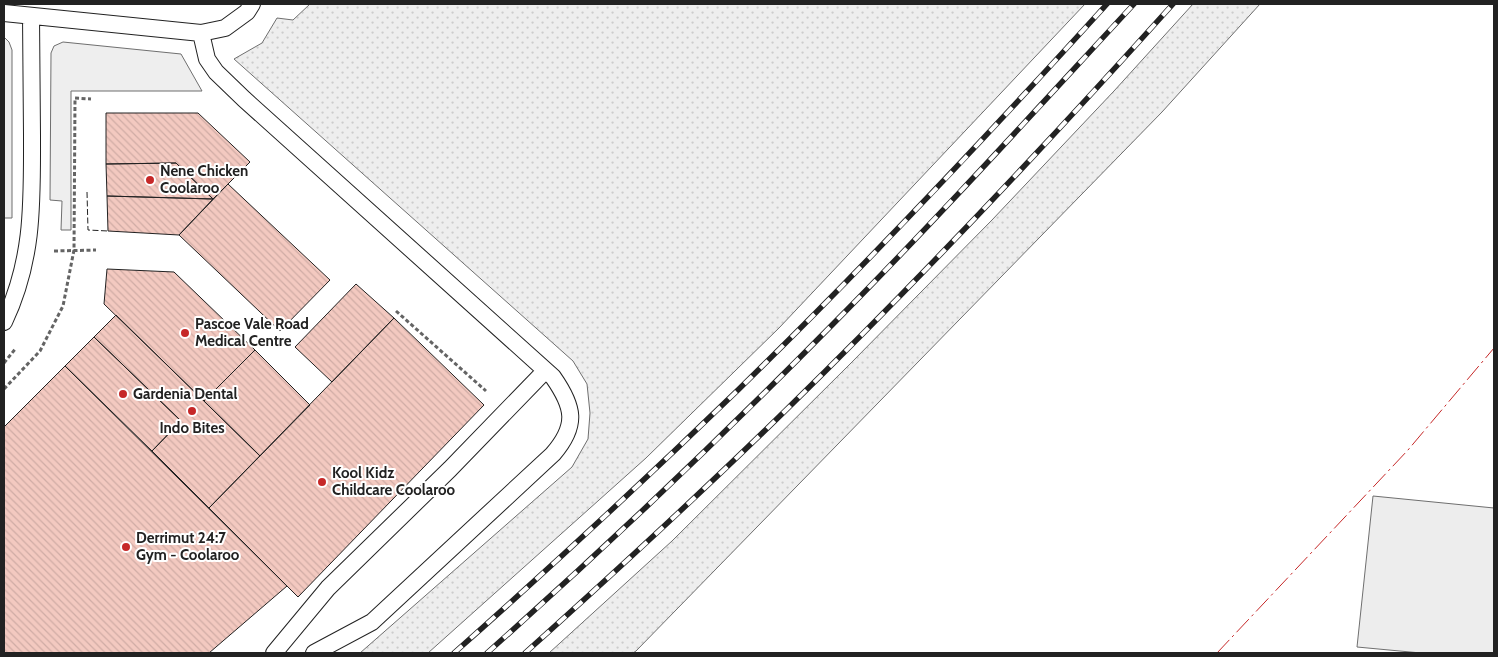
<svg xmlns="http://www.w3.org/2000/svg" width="1498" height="657" font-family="Cabin,sans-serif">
<defs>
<pattern id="grass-dots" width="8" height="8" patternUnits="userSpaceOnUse" patternTransform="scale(1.25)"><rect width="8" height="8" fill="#eee"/><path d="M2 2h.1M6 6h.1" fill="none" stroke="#ccc" stroke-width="1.8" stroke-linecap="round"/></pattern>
<pattern id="building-back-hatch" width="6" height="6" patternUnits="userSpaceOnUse" patternTransform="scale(1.25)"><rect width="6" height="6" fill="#f3c9c0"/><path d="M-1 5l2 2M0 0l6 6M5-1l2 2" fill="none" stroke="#d0aca5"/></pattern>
</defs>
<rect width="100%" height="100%" fill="#fff"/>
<path fill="url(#grass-dots)" stroke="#6f6f6f" d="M 310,4 L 1085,4 L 779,328 L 646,458 L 428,653 L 360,653 L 572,467 L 588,439 L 590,413 L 587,384 L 573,361 L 234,59 L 262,43 L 277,18 L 293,20 Z
M 1193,4 L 1260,4 L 1162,112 L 636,651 L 633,653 L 549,653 L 672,541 L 851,363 L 992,220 L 1114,91 Z"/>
<path fill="#eee" stroke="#6f6f6f" d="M 4,37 L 9,42 L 12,50 L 12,218 L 4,218 Z
M 63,42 L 181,54 L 202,91 L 71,91 L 71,230 L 61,230 L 62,201 L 50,200 L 51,53 L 54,46 Z"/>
<path fill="#ededed" stroke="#6f6f6f" d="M 1373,496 L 1494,508 L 1494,653 L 1421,653 L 1357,647 Z"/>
<path fill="url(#building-back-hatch)" stroke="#222" d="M 106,113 L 198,113 L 250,162 L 213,199 L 176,163 L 106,164 Z
M 176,163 L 213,199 L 107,196 L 106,164 Z
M 228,184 L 330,280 L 280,331 L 179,235 Z
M 107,196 L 213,199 L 179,235 L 108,231 Z
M 107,269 L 174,272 L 255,350 L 204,401 L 104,304 Z
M 356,284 L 394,318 L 332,382 L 295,347 Z
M 116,315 L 260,456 L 209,508 L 152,451 L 181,421 L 94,337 Z
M 394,318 L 484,405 L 298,597 L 209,508 Z
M 94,337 L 181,421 L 152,451 L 65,366 Z
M 255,350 L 310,405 L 260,456 L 204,401 Z
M 65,366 L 287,586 L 209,653 L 4,653 L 4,427 Z"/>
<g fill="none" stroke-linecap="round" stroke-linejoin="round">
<g stroke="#222" stroke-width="18">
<path id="lane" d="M 4,13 L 201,33 L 225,28 L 247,12 L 252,4
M 201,33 L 207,59 L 216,72 L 244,99 L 553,377 C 574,407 578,425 553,454 L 372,622 L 314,653
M 4,322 C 34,259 32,202 32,135 C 32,95 31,56 31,16
M 274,653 L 328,588 L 450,469 L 545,371"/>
</g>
<path stroke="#646464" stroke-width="3" stroke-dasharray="4 2.5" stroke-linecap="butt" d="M 54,251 L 96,250
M 396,311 L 486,391
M 4,363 L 16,348
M 4,389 L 40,351 L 63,306 L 74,250 L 75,98 L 91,99"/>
<use href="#lane" stroke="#fff" stroke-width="16"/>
<g stroke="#222" stroke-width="5.5">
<path id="rail" d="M 454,653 C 551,567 646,479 739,389 C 866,265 988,135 1107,4
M 487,653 C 606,547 722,437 834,323 C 937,219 1035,111 1134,4
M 525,653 C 613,574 700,494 785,411 C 919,280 1048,143 1173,4"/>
</g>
<use href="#rail" stroke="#fff" stroke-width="4" stroke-dasharray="11" stroke-linecap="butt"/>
<path stroke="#222" stroke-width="1" stroke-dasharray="6 2.5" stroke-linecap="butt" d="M 87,192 L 88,230 L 108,231"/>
<path stroke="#c62828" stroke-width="1" stroke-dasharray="18 4 2.5 4" stroke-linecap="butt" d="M 1217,653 L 1408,450 L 1494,348"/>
</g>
<g fill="#c62828" stroke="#fff" stroke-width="2">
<circle cx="150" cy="180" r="5"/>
<circle cx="185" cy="333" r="5"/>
<circle cx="123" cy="394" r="5"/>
<circle cx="192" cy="411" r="5"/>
<circle cx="322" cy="482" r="5"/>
<circle cx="126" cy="547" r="5"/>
</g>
<g text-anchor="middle" stroke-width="4" stroke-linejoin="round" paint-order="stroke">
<g font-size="15" font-weight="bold" fill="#222" stroke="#fff" text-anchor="start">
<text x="160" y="176">Nene Chicken<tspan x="160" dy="17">Coolaroo</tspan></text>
<text x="195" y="329">Pascoe Vale Road<tspan x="195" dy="17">Medical Centre</tspan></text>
<text x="133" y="399">Gardenia Dental</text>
<text x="192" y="433" text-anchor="middle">Indo Bites</text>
<text x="332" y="478">Kool Kidz<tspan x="332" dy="17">Childcare Coolaroo</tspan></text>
<text x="136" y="543">Derrimut 24:7<tspan x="136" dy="17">Gym - Coolaroo</tspan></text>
</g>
</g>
<rect width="1498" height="657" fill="none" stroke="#222222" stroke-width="10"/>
</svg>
